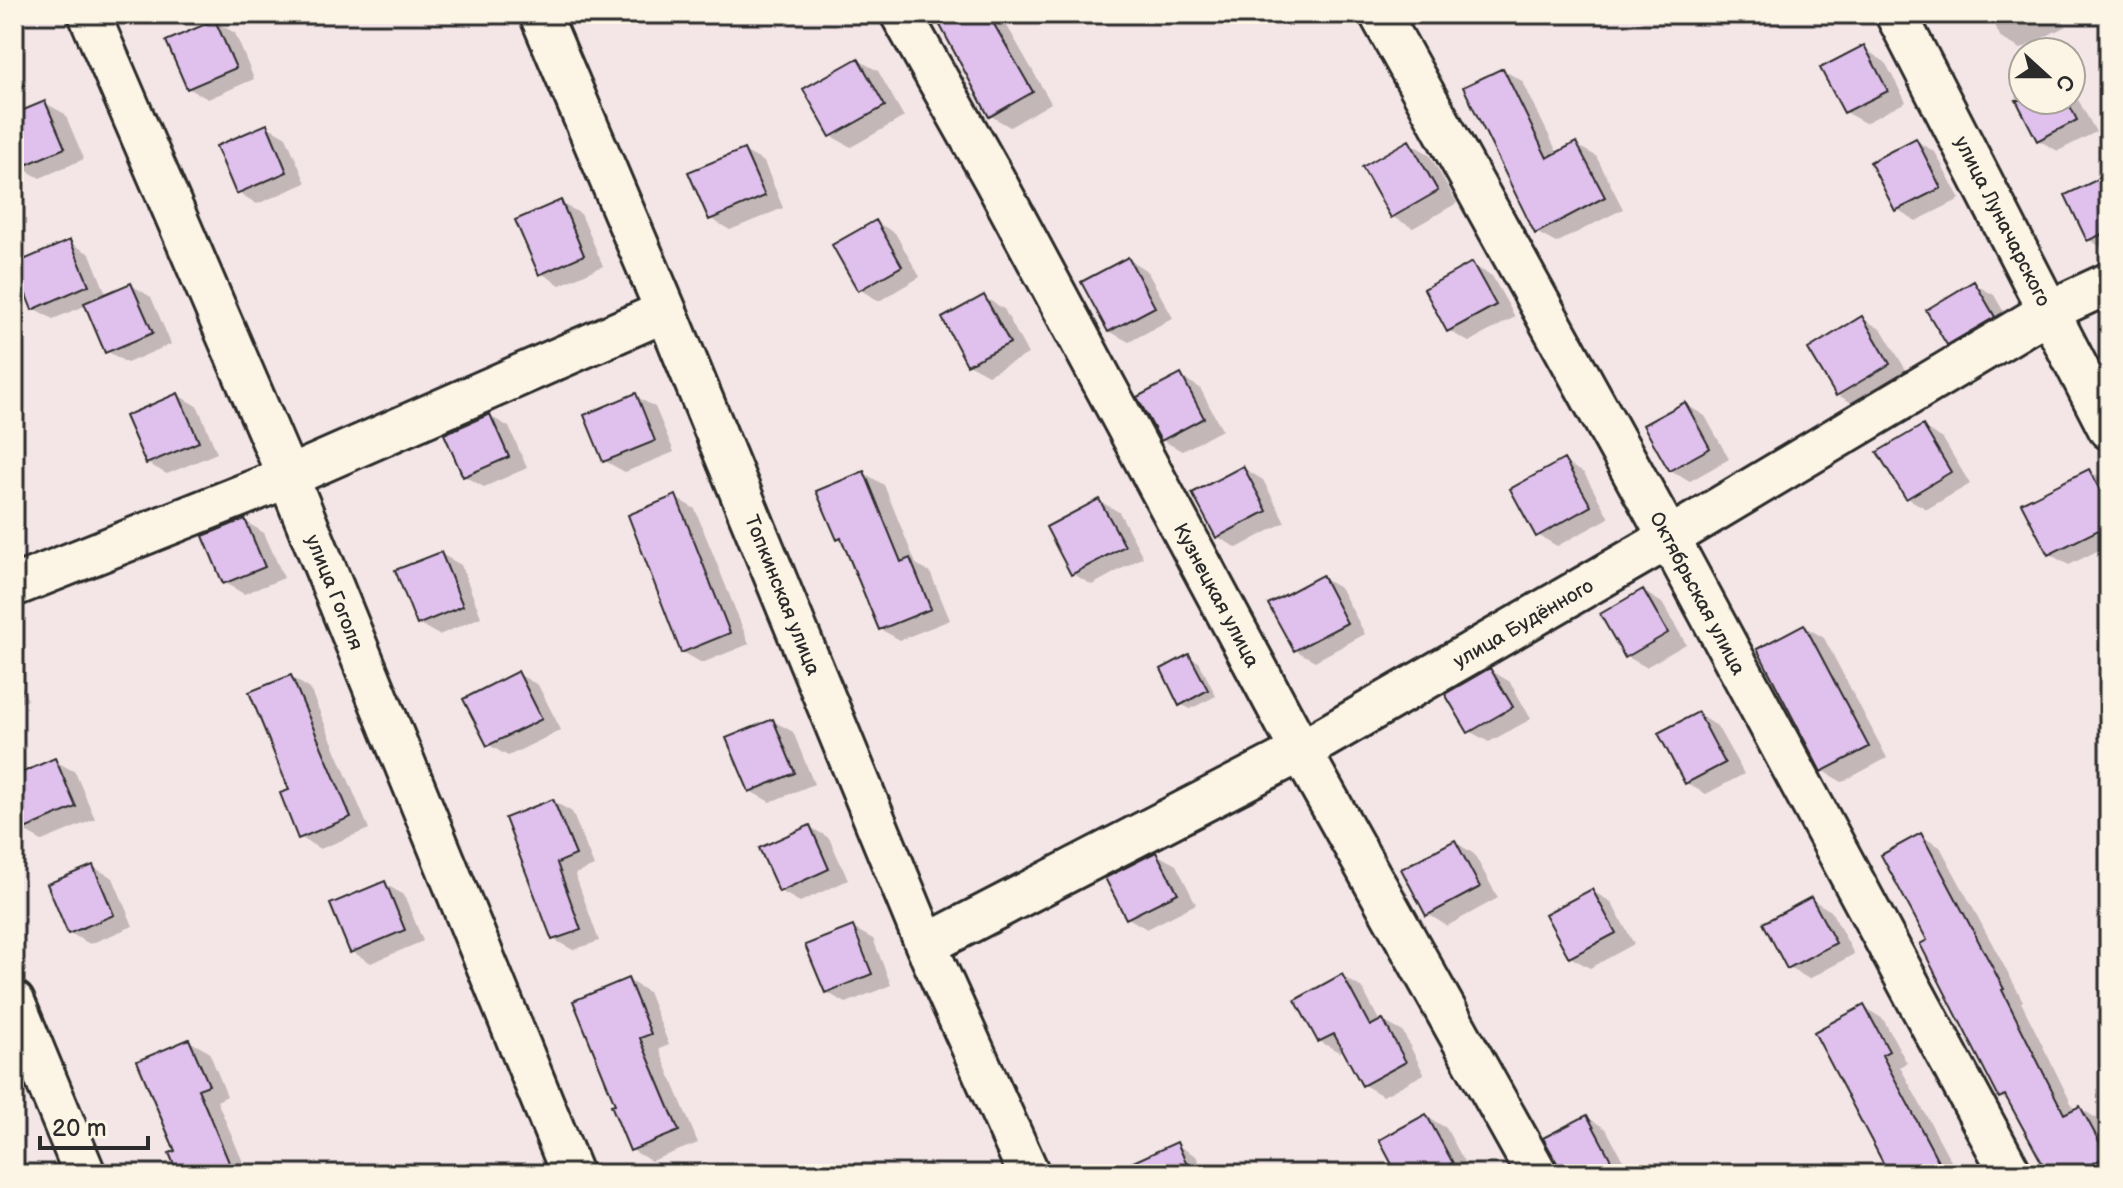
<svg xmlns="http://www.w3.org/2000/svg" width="2123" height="1188" font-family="'Balsamiq Sans',sans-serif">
<rect width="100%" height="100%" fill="#f4e5e7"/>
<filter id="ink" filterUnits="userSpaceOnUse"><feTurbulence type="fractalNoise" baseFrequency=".0125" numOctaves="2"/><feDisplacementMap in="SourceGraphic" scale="16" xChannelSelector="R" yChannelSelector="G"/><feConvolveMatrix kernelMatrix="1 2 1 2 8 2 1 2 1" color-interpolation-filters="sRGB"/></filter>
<g filter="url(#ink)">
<path fill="#0003" d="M 936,14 L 1011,14 L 1014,20 L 1006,24 L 1051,103 L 1010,127 L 991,116 Z
M 1989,14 L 2060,14 L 2066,26 L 2021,49 L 2001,38 Z
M 215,22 L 235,33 L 254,79 L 208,99 L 188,88 Z
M 1866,50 L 1885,62 L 1906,102 L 1865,123 L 1845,112 Z
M 858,60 L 878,71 L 904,117 L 851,147 L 831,136 Z
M 1503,70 L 1522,81 L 1558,154 L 1576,145 L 1596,156 L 1623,209 L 1556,243 L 1536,232 Z
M 2071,87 L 2096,132 L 2058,151 L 2038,140 L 2016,96 L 2023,93 L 2023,100 L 2071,100 Z
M 45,103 L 65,114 L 84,159 L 40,178 L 20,167 L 14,151 L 14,116 Z
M 267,126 L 286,137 L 306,183 L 257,204 L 238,192 Z
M 1915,140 L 1935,152 L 1960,199 L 1916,221 L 1897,209 Z
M 1409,143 L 1429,154 L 1457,203 L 1413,228 L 1393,217 Z
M 744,151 L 764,162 L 783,208 L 730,230 L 711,219 Z
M 2109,177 L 2109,251 L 2108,251 L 2089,240 Z
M 561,203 L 581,214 L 603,266 L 560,285 L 541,273 Z
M 876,222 L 895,233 L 920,277 L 879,301 L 859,289 Z
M 70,243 L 90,254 L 107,296 L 131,285 L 151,297 L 171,344 L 127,363 L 107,351 L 87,305 L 53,319 L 33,308 Z
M 1128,259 L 1147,271 L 1173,318 L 1129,342 L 1109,331 Z
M 1472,265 L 1492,276 L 1515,317 L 1469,342 L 1449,331 Z
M 1974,284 L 1994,295 L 2013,328 L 1968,355 L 1948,344 Z
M 984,297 L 1004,309 L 1028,354 L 988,375 L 968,364 Z
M 1862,318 L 1882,330 L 1909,375 L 1857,406 L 1838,395 Z
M 1180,376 L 1200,388 L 1222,430 L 1182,451 L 1162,440 Z
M 178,395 L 198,407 L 217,453 L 167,474 L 147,463 Z
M 635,396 L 655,407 L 674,452 L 625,472 L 605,461 Z
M 1685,404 L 1705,416 L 1729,459 L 1690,481 L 1670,470 Z
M 490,416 L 509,427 L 527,468 L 484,487 L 464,476 Z
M 1923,427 L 1943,439 L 1970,484 L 1927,509 L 1907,498 Z
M 1564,462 L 1584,473 L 1609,518 L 1557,546 L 1538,535 Z
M 1243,468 L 1263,480 L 1285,522 L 1237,548 L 1218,537 Z
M 2089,471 L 2109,483 L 2109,545 L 2069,565 L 2049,554 Z
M 864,473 L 884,485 L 916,564 L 930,572 L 950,620 L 900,640 L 880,629 L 845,543 L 838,539 Z
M 676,498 L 695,509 L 749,644 L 702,663 L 683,652 Z
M 1099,501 L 1119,512 L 1143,557 L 1092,585 L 1072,573 Z
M 245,521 L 264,533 L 284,578 L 244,594 L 225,583 Z
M 441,554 L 461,565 L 481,617 L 439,635 L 419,624 Z
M 1322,578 L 1341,589 L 1365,634 L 1315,661 L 1295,650 Z
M 1643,591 L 1662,603 L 1686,644 L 1646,667 L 1626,656 Z
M 1804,626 L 1824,638 L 1887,758 L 1842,782 L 1823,771 Z
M 1189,657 L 1199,662 L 1216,696 L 1190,709 L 1181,704 Z
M 14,668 L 28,700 L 14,705 Z
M 1490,670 L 1510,682 L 1531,719 L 1489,742 L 1469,731 Z
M 518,674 L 538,685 L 561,730 L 508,756 L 489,745 Z
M 291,677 L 310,689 L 369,829 L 320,849 L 300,837 Z
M 1698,714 L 1717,726 L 1744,774 L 1706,794 L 1686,783 Z
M 773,721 L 793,732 L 814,784 L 770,802 L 750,791 Z
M 55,761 L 75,772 L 95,819 L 42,841 L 22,830 L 14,811 L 14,778 Z
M 553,801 L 572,812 L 594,866 L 575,874 L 599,941 L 573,950 L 553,939 Z
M 810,827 L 829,838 L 848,880 L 800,902 L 780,891 Z
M 1921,836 L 1940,847 L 2023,1001 L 2021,1002 L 2075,1111 L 2080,1108 L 2099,1120 L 2109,1137 L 2109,1174 L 2050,1174 L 2011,1103 L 2000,1096 L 1929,941 Z
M 1455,842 L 1474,854 L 1498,898 L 1447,926 L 1428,914 Z
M 1156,854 L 1176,865 L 1196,904 L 1147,929 L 1128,918 Z
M 93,867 L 113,878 L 133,926 L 90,944 L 70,933 Z
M 385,884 L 404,895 L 423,941 L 371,963 L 351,951 Z
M 1592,891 L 1611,902 L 1634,944 L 1590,968 L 1570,957 Z
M 1811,899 L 1831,911 L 1854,954 L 1809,979 L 1789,967 Z
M 853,928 L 873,939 L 891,985 L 846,1003 L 826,992 Z
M 1342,976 L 1362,988 L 1380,1022 L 1383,1021 L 1403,1032 L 1424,1074 L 1383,1096 L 1364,1085 L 1345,1049 L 1339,1052 L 1319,1041 Z
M 628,980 L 648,992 L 669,1045 L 659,1049 L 698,1143 L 651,1161 L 632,1150 L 617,1105 Z
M 1864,1007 L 1883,1019 L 1907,1063 L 1900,1067 L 1958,1174 L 1893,1174 Z
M 189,1041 L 209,1052 L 227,1096 L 217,1101 L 248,1174 L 180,1174 L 178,1152 Z
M 1426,1116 L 1446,1128 L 1471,1174 L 1399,1174 Z
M 1587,1117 L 1606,1129 L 1630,1174 L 1562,1174 Z
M 1177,1145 L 1196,1156 L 1205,1174 L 1134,1174 Z
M 929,1164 L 947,1174 L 906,1174 Z"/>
<path fill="#e0c0ec" stroke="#2b2b2b" stroke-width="2" d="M 934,14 L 988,14 L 1033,92 L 989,117 Z
M 215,20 L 236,68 L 187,89 L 166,41 Z
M 1864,45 L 1888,91 L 1844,113 L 1820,68 Z
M 858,58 L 885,106 L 830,137 L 803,89 Z
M 1503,68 L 1547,158 L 1576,142 L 1605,197 L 1535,234 L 1463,87 Z
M 2016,100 L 2067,100 L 2077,120 L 2037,141 Z
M 45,101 L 65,148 L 14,170 L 14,114 Z
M 267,124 L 287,172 L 236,194 L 216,146 Z
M 1916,138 L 1941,188 L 1895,211 L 1870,162 Z
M 1409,140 L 1438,191 L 1391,218 L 1362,167 Z
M 744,149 L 765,196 L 709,220 L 688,172 Z
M 2109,174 L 2109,231 L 2087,241 L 2065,195 Z
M 561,200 L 584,255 L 539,275 L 515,220 Z
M 876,220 L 902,266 L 858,291 L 832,245 Z
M 70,240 L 89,285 L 32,310 L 14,264 Z
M 1128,257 L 1155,307 L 1108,332 L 1081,282 Z
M 1472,262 L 1496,305 L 1447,332 L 1424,289 Z
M 1974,281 L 1995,317 L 1947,345 L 1926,310 Z
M 131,283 L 153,333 L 105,353 L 84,303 Z
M 984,295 L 1010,343 L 967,365 L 942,318 Z
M 1862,316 L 1890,364 L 1836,396 L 1808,349 Z
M 1181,374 L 1204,418 L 1161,441 L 1137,397 Z
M 178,393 L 199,442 L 146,464 L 125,416 Z
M 636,393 L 655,441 L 603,462 L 584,415 Z
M 1685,402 L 1710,448 L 1669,471 L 1643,425 Z
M 490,414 L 509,457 L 463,477 L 444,434 Z
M 1923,425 L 1951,472 L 1906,499 L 1877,452 Z
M 1564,459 L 1591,506 L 1536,537 L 1510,489 Z
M 1243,466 L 1267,511 L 1216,538 L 1192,493 Z
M 2089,469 L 2109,508 L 2109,525 L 2048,555 L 2021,503 Z
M 864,471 L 901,562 L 910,558 L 931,609 L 879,630 L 841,538 L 837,540 L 816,491 Z
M 676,495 L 730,633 L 681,653 L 628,515 Z
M 1099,499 L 1125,546 L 1071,575 L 1046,527 Z
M 245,519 L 265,567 L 223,584 L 203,536 Z
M 441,552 L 463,606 L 417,625 L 395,570 Z
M 1322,575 L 1347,623 L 1294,651 L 1268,604 Z
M 1643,589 L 1668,633 L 1625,658 L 1600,614 Z
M 1804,624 L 1869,747 L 1821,772 L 1757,649 Z
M 1189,654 L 1208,690 L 1179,706 L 1161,669 Z
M 1490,668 L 1513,707 L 1468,733 L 1445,694 Z
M 518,671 L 542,719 L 487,746 L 463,699 Z
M 291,675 L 351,817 L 298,839 L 280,793 L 289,790 L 249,692 Z
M 1698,712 L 1725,763 L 1685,784 L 1658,733 Z
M 773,719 L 795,773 L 749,792 L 726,738 Z
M 55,758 L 76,807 L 20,831 L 14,816 L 14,776 Z
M 553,799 L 576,855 L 557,863 L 581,930 L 552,940 L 505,818 Z
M 810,825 L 829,869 L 779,892 L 759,848 Z
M 1921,833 L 2004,989 L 2002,990 L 2064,1114 L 2080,1106 L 2107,1156 L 2073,1174 L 2048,1174 L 2005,1095 L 1999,1098 L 1920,944 L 1927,940 L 1881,855 Z
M 1455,840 L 1480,887 L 1426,916 L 1401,869 Z
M 1156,852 L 1178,893 L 1126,919 L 1105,878 Z
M 93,865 L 114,915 L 68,934 L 47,884 Z
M 385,881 L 405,930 L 350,953 L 330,904 Z
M 1592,889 L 1616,933 L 1569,958 L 1545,914 Z
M 1811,897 L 1836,943 L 1787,969 L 1763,923 Z
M 853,926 L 872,974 L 825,993 L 805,945 Z
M 1342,974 L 1370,1026 L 1383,1019 L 1406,1062 L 1362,1086 L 1334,1034 L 1318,1042 L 1295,1000 Z
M 628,978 L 651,1034 L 640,1038 L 679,1131 L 630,1151 L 611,1105 L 615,1104 L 573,1001 Z
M 1864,1005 L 1889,1051 L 1882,1055 L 1945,1174 L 1889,1174 L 1814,1032 Z
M 189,1039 L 209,1085 L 198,1089 L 234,1174 L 178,1174 L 169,1153 L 175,1151 L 137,1061 Z
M 1426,1114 L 1453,1163 L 1433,1174 L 1397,1174 L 1379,1140 Z
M 1587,1115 L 1612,1162 L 1590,1174 L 1560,1174 L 1557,1163 L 1543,1138 Z
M 1177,1142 L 1191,1174 L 1107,1174 Z"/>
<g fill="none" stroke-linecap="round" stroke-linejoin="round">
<g stroke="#2b2b2b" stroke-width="46">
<path id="minor" d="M 89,14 L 288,477 L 572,1174
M 540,14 L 666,311 L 926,945 L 1029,1174
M 901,14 L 994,179 L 1301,751 L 1537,1174
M 1380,14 L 1669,538 L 2011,1174
M 1896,14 L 2109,429
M 14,586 L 288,477 L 666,311
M 926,945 L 1301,751 L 1669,538 L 2049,311 L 2109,283
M 14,1002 L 85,1174"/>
</g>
<use href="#minor" stroke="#fcf5e5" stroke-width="40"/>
</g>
</g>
<g text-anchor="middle" stroke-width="6" stroke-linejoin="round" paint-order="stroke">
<g font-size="20" fill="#2b2b2b" stroke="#fcf5e5">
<text transform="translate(2003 221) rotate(63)" y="7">улица Луначарского</text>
<text transform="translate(335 592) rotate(68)" y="7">улица Гоголя</text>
<text transform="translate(1698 593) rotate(62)" y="7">Октябрьская улица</text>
<text transform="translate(783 595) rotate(68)" y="7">Топкинская улица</text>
<text transform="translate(1217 595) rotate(62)" y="7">Кузнецкая улица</text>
<text transform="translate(1523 623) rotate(-30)" y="7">улица Будённого</text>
</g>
</g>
<rect width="2123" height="1188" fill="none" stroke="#fcf5e5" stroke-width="48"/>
<rect x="24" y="24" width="2075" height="1140" fill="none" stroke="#2b2b2b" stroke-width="3" filter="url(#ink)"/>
<g transform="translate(2047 76) rotate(111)"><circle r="38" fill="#fcf5e5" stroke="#a8a49b" stroke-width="2"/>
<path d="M0-6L14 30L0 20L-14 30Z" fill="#2b2b2b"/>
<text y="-12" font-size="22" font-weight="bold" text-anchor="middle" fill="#2b2b2b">С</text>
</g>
<path d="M40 1136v12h108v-12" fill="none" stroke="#2b2b2b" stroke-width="4"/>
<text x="52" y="1136" font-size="24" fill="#2b2b2b" stroke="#fcf5e5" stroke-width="6" paint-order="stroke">20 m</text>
</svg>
